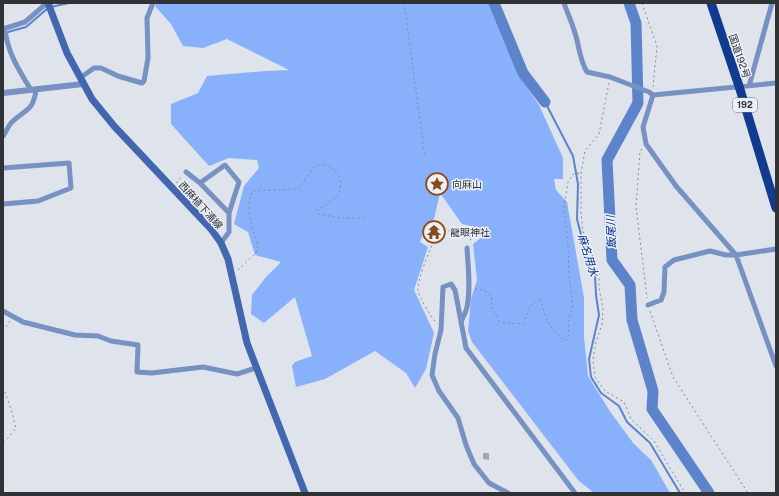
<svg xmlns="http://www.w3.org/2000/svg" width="779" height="496" font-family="'Public Sans','Noto Sans JP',sans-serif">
<rect width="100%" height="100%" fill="#dee3ec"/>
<path fill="#88b0fb" d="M 157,3 L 490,3 L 521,78 L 539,105 L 563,158 L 563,179 L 554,179 L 556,190 L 567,202 L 584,298 L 584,337 L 588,376 L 611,413 L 634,444 L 651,460 L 670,493 L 594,493 L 578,480 L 472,342 L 468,331 L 471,299 L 477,280 L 473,244 L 486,234 L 485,229 L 462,224 L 440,193 L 434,219 L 423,234 L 420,242 L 428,247 L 414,290 L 434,333 L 426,369 L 415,388 L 406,373 L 375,351 L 325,379 L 296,387 L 292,366 L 295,362 L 312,356 L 295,297 L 264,323 L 251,314 L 252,295 L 266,277 L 281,262 L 255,255 L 248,232 L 234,224 L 244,186 L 259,168 L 257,160 L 229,158 L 209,166 L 171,124 L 171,104 L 198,93 L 207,76 L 266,71 L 289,70 L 227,39 L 203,48 L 183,46 L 171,24 L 155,6 Z"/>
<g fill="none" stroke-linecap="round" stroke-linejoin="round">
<path stroke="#5d83cb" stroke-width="2" d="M 51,7 L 69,3
M 8,32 L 26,27 L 47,9
M 545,102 L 573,156 L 578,184 L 577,219 L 585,250 L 595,275 L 596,295 L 599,315 L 589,359 L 591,377 L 601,393 L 619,406 L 627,422 L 650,443 L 680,493"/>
<path stroke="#5d83cb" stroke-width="11" d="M 494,3 L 523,73 L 545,102
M 629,3 L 636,23 L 638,103 L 607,160 L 612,260 L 630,285 L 632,320 L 653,391 L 652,409 L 709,493"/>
</g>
<path fill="#a1a6ae" d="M 432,227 L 439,227 L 438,236 L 431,236 Z
M 483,453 L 489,453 L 489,460 L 483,459 Z"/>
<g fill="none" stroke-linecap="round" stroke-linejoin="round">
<path stroke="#878a91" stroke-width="1" stroke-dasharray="2 3" stroke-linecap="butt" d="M 404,3 L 425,157
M 642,3 L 657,46 L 653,87
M 609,83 L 599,134 L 585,151 L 581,173 L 581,214 L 583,231 L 599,273 L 599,288 L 603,308 L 602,324 L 596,342 L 593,360 L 595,377 L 605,391 L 624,402 L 631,419 L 654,441 L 685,493
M 642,149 L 640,151 L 636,207 L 647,298
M 176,183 L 182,176
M 238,270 L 256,253 L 258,246 L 250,219 L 249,204 L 252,191 L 297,189 C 306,183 309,167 320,165 C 335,162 347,184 337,196 C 333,201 323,206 317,210 L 318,214 L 343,218 L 364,218
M 475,289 L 483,290 L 492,296 L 491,306 L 500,322 L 523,324 L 529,308 L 540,297 C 545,316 549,329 565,341 L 569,334 L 568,322 L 573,304 L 569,277 L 568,244 L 564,207 L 568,182 L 573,174 L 581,173
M 650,311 L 673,377 L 748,493
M 435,321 C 430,315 419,298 418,290 C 417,280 430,249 435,239 L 440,238 L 440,231 L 447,230 L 455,234 L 474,231 L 469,243
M 3,331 L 10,321
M 3,387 L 11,409 L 16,428 L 7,439 L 3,441"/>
<path stroke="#7691c2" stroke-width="5" d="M 564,3 C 567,12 571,20 574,30 C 579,43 579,59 587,72 L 610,77 L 649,92 L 653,95 L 776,83
M 3,29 L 25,22 L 47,3
M 5,29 C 7,52 20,72 31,90
M 80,78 L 94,68 L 101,68 L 118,76 L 142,83 L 144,81 L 148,58 L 147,18 L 153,3
M 749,86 L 772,3
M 653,95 L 643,127 L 646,144 L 676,186 L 736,255 L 776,366
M 3,136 C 6,132 8,126 12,122 C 25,109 33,112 36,90
M 3,168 L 69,163 L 71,188 L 38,201 L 3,204
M 186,172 L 200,183
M 221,243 L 229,232 L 229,213 L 239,182 L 225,165 L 200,183 L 229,213
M 648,305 L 661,300 L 664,292 L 665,267 L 674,260 L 710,251 L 726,255 L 736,255 L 776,249
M 3,311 L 23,322 L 75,335 L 98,336 L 111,341 L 138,345 L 137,372 L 152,373 L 203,367 L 237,374 L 256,368
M 461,322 C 463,317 466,312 467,307 C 471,288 468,267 467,248
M 508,493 L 489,483 L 474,464 L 466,445 L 458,418 L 439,391 L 432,375 L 435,354 L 441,330 L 443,287 L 451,284 L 455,290 L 466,348 L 575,493"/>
<path stroke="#7691c2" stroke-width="6" d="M 3,93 L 83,84"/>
<path stroke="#4267ae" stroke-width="7" d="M 48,3 L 67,53 L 92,99 L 114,126 L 211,229 L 221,243 L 228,259 L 247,343 L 305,493"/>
<path stroke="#123b8f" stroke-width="9" d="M 711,3 L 739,86 L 776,208"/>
</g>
<defs>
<g id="sight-ring" transform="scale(1.15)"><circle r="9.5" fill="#ebf0f9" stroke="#8d4a19" stroke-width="1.5"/><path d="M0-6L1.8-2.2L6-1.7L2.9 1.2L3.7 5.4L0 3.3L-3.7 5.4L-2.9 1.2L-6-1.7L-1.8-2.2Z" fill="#8d4a19"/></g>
<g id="temple-ring" transform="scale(1.15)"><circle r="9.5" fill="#ebf0f9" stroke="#8d4a19" stroke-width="1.5"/><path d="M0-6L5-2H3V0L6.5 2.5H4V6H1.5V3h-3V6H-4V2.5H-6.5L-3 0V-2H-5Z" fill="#8d4a19"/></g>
</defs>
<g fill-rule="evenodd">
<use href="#sight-ring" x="437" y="184"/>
<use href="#temple-ring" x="434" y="232"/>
</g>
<g text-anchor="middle" stroke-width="3" stroke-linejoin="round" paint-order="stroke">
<rect fill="#ebf0f9" stroke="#686b70" stroke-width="1" x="733" y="98" width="24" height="14" rx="3"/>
<g font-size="9" font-weight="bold" fill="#303236">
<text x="745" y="108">192</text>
</g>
<g font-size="10" fill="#303236" stroke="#ebf0f9">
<text transform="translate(740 56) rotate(71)" y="4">国道192号</text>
<text transform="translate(201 205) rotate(48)" y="4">西麻植下浦線</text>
</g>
<g font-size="10" fill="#303236" stroke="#ebf0f9" text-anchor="start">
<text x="452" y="188">向麻山</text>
<text x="450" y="236">龍眼神社</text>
</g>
<g font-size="11" font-style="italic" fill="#072f83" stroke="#ebf0f9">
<text transform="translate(611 232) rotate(-93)" y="4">飯尾川</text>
<text transform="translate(588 255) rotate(73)" y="4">麻名用水</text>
</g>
</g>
<rect width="779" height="496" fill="none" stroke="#303236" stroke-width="8"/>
</svg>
